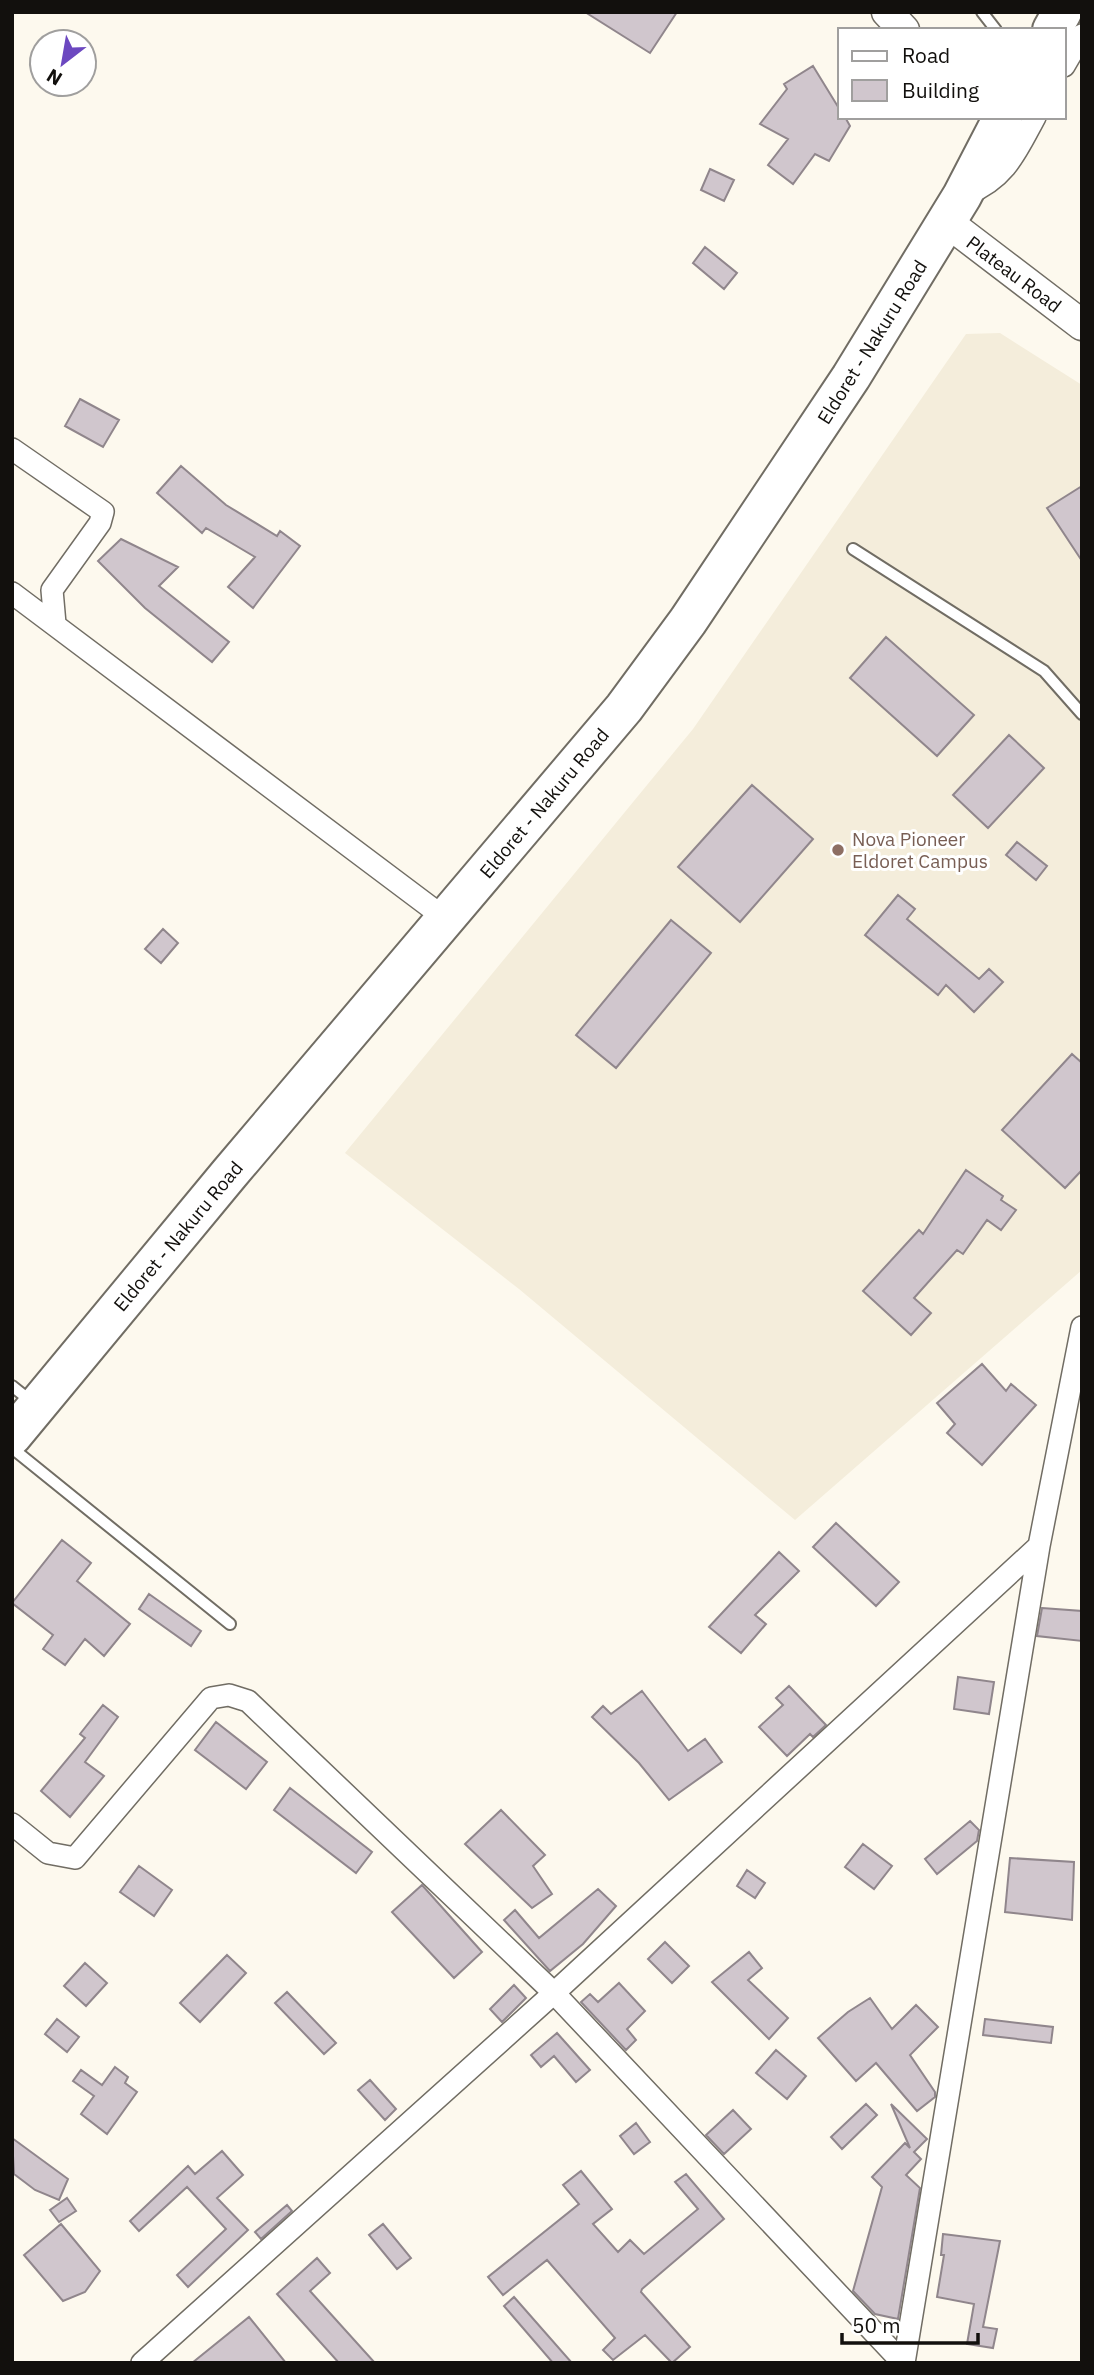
<svg xmlns="http://www.w3.org/2000/svg" width="1094" height="2375" font-family="'IBM Plex Sans',sans-serif">
<rect width="100%" height="100%" fill="#fdf9ee"/>
<path fill="#f4eddb" d="M 1000,333 L 1082,385 L 1082,1270 L 795,1520 L 519,1289 L 345,1153 L 693,729 L 966,334 Z"/>
<path fill="#d0c6cd" stroke="#90868c" stroke-width="2" d="M 585,12 L 677,12 L 650,53 Z
M 813,66 L 840,110 L 840,117 L 845,117 L 850,126 L 829,161 L 815,154 L 793,184 L 768,165 L 788,139 L 760,124 L 787,89 L 784,84 Z
M 710,169 L 734,180 L 724,201 L 701,190 Z
M 705,247 L 737,273 L 724,289 L 693,263 Z
M 80,399 L 119,420 L 103,447 L 65,426 Z
M 181,466 L 226,505 L 277,536 L 280,531 L 300,546 L 253,608 L 228,587 L 255,557 L 206,528 L 202,533 L 157,493 Z
M 1082,486 L 1082,561 L 1047,508 Z
M 121,539 L 178,567 L 159,586 L 229,642 L 212,662 L 145,608 L 98,561 Z
M 886,637 L 974,715 L 937,756 L 850,678 Z
M 1009,735 L 1044,768 L 988,828 L 953,795 Z
M 752,785 L 813,839 L 740,922 L 678,867 Z
M 1017,842 L 1047,866 L 1036,880 L 1006,855 Z
M 898,895 L 915,909 L 907,919 L 979,979 L 989,969 L 1003,982 L 974,1012 L 946,985 L 938,995 L 865,935 Z
M 671,920 L 711,953 L 616,1068 L 576,1035 Z
M 163,929 L 178,943 L 161,963 L 145,949 Z
M 1072,1054 L 1082,1063 L 1082,1170 L 1065,1188 L 1002,1130 Z
M 966,1170 L 1003,1196 L 1001,1200 L 1016,1210 L 1001,1230 L 987,1220 L 963,1254 L 957,1250 L 914,1298 L 931,1313 L 911,1335 L 863,1291 L 919,1230 L 923,1234 Z
M 982,1364 L 1006,1391 L 1011,1384 L 1036,1405 L 982,1465 L 947,1433 L 955,1424 L 937,1403 Z
M 836,1523 L 899,1582 L 876,1606 L 813,1547 Z
M 62,1540 L 91,1563 L 77,1581 L 130,1624 L 104,1656 L 85,1639 L 65,1665 L 43,1649 L 53,1635 L 12,1603 Z
M 779,1552 L 799,1571 L 755,1615 L 766,1624 L 741,1653 L 709,1627 Z
M 149,1594 L 201,1631 L 191,1646 L 139,1609 Z
M 1042,1608 L 1082,1611 L 1082,1641 L 1037,1636 Z
M 958,1677 L 994,1682 L 989,1714 L 954,1709 Z
M 789,1686 L 826,1725 L 813,1737 L 810,1734 L 787,1756 L 759,1727 L 783,1705 L 776,1698 Z
M 642,1691 L 688,1751 L 705,1739 L 722,1762 L 669,1800 L 639,1763 L 592,1717 L 603,1706 L 611,1714 Z
M 103,1705 L 118,1717 L 85,1762 L 104,1776 L 70,1817 L 41,1791 L 85,1738 L 80,1734 Z
M 216,1722 L 267,1762 L 246,1789 L 195,1750 Z
M 290,1788 L 372,1852 L 356,1873 L 274,1810 Z
M 501,1810 L 545,1855 L 533,1866 L 552,1894 L 532,1908 L 465,1844 Z
M 970,1821 L 979,1830 L 977,1841 L 937,1874 L 925,1859 Z
M 863,1844 L 892,1866 L 874,1889 L 845,1867 Z
M 1010,1858 L 1074,1862 L 1072,1920 L 1005,1912 Z
M 139,1866 L 172,1890 L 154,1916 L 120,1892 Z
M 747,1870 L 765,1883 L 755,1898 L 737,1886 Z
M 422,1885 L 482,1952 L 454,1978 L 392,1912 Z
M 598,1889 L 616,1906 L 583,1944 L 550,1971 L 504,1920 L 515,1910 L 539,1938 Z
M 665,1942 L 689,1966 L 672,1983 L 648,1959 Z
M 749,1952 L 762,1968 L 748,1980 L 788,2018 L 769,2039 L 712,1982 Z
M 227,1955 L 246,1973 L 200,2022 L 180,2003 Z
M 85,1963 L 107,1983 L 86,2006 L 64,1986 Z
M 619,1983 L 645,2011 L 627,2029 L 636,2040 L 626,2050 L 581,2002 L 590,1994 L 598,2002 Z
M 514,1985 L 526,1998 L 502,2022 L 490,2009 Z
M 287,1992 L 336,2043 L 324,2054 L 275,2003 Z
M 870,1998 L 892,2029 L 916,2005 L 938,2027 L 910,2055 L 935,2092 L 935,2097 L 917,2111 L 876,2063 L 856,2081 L 818,2038 L 848,2012 Z
M 57,2019 L 79,2037 L 67,2052 L 45,2034 Z
M 985,2019 L 1053,2027 L 1051,2043 L 983,2035 Z
M 557,2033 L 590,2070 L 576,2082 L 554,2056 L 541,2067 L 531,2055 Z
M 776,2050 L 806,2076 L 787,2099 L 756,2073 Z
M 115,2067 L 128,2077 L 125,2083 L 137,2092 L 107,2134 L 81,2114 L 94,2096 L 73,2081 L 81,2070 L 102,2085 Z
M 370,2080 L 396,2109 L 385,2120 L 358,2090 Z
M 866,2104 L 877,2115 L 842,2149 L 831,2137 Z
M 891,2104 L 927,2139 L 914,2152 L 921,2159 L 906,2175 L 920,2188 L 898,2319 L 875,2314 L 853,2291 L 882,2187 L 872,2177 L 905,2143 L 910,2148 Z
M 733,2110 L 751,2129 L 724,2154 L 706,2135 Z
M 636,2123 L 650,2142 L 634,2154 L 620,2136 Z
M 12,2138 L 68,2179 L 59,2200 L 35,2190 L 14,2174 Z
M 222,2151 L 243,2175 L 217,2198 L 248,2230 L 188,2287 L 177,2275 L 226,2229 L 187,2187 L 139,2231 L 130,2221 L 188,2166 L 195,2174 Z
M 581,2171 L 612,2209 L 593,2224 L 618,2252 L 630,2240 L 644,2254 L 698,2209 L 675,2182 L 686,2174 L 724,2219 L 642,2289 L 641,2292 L 690,2347 L 672,2363 L 645,2335 L 613,2360 L 603,2350 L 615,2338 L 547,2260 L 503,2295 L 488,2277 L 579,2204 L 563,2185 Z
M 67,2198 L 76,2211 L 59,2222 L 50,2210 Z
M 287,2205 L 292,2211 L 261,2239 L 255,2232 Z
M 61,2224 L 100,2271 L 85,2292 L 63,2301 L 24,2255 Z
M 383,2224 L 411,2258 L 397,2269 L 369,2235 Z
M 943,2234 L 1000,2241 L 983,2327 L 997,2329 L 993,2348 L 967,2344 L 974,2304 L 937,2297 L 944,2255 L 941,2255 Z
M 317,2258 L 330,2273 L 310,2291 L 375,2363 L 339,2363 L 277,2294 Z
M 514,2297 L 572,2363 L 553,2363 L 504,2306 Z
M 249,2317 L 286,2363 L 192,2363 Z"/>
<g fill="none" stroke-linecap="round" stroke-linejoin="round">
<g stroke="#716d64" stroke-width="14">
<path id="lane" d="M 982,12 L 996,30
M 853,549 L 1044,671 L 1082,714
M 12,1386 L 32,1402
M 12,1448 L 230,1624"/>
</g>
<g stroke="#716d64" stroke-width="24">
<path id="street" d="M 1064,66 L 1082,35
M 967,194 C 1006,178 1016,152 1035,117
M 12,449 L 103,512 L 100,523 L 52,590 L 55,624
M 12,593 L 446,919
M 12,1824 L 48,1853 L 75,1858 L 211,1698 L 229,1695 L 248,1701 L 554,1993 L 903,2363
M 142,2363 L 554,1993 L 1039,1546
M 904,2363 L 1039,1546 L 1082,1327"/>
</g>
<g stroke="#716d64" stroke-width="33">
<path id="secondary" d="M 887,12 L 904,30
M 947,222 L 1082,325"/>
</g>
<g stroke="#716d64" stroke-width="42">
<path id="highway" d="M 1052,30 L 1062,12
M 12,1436 L 229,1174 L 624,708 L 688,621 L 851,377 L 962,196 L 1003,117"/>
</g>
<use href="#lane" stroke="#fff" stroke-width="10"/>
<use href="#street" stroke="#fff" stroke-width="21"/>
<use href="#secondary" stroke="#fff" stroke-width="30"/>
<use href="#highway" stroke="#fff" stroke-width="38"/>
</g>
<circle fill="#8d6e63" stroke="#fff" stroke-width="2.5" cx="838" cy="850" r="7"/>
<g text-anchor="middle" stroke-width="6" stroke-linejoin="round" paint-order="stroke">
<g font-size="19" fill="#12100d" stroke="#fff">
<text transform="translate(1014 274) rotate(37)" y="7">Plateau Road</text>
<text transform="translate(872 342) rotate(-58)" y="7">Eldoret - Nakuru Road</text>
<text transform="translate(544 803) rotate(-50)" y="7">Eldoret - Nakuru Road</text>
<text transform="translate(178 1236) rotate(-50)" y="7">Eldoret - Nakuru Road</text>
</g>
<g font-size="19" fill="#785e54" stroke="#fff" text-anchor="start">
<text x="852" y="846">Nova Pioneer<tspan x="852" dy="22">Eldoret Campus</tspan></text>
</g>
</g>
<rect width="1094" height="2375" fill="none" stroke="#12100d" stroke-width="28"/>
<rect x="838" y="28" width="228" height="91" fill="#ffffff" stroke="#a09f9e" stroke-width="2"/>
<rect x="852" y="51" width="35" height="10" fill="#ffffff" stroke="#a09f9e" stroke-width="2"/>
<text x="902" y="63" font-size="21" fill="#12100d">Road</text>
<rect x="852" y="80" width="35" height="21" fill="#d0c6cd" stroke="#a09f9e" stroke-width="2"/>
<text x="902" y="98" font-size="21" fill="#12100d">Building</text>
<g transform="translate(63 63) rotate(211)"><circle r="33" fill="#ffffff" stroke="#a09f9e" stroke-width="2"/>
<path d="M0-5L12 26L0 18L-12 26Z" fill="#6c48c0"/>
<text y="-10" font-size="19" font-weight="bold" text-anchor="middle" fill="#12100d">N</text>
</g>
<path d="M842 2333v10h136v-10" fill="none" stroke="#12100d" stroke-width="3.5"/>
<text x="852" y="2333" font-size="21" fill="#12100d" stroke="#ffffff" stroke-width="5" paint-order="stroke">50 m</text>
</svg>
